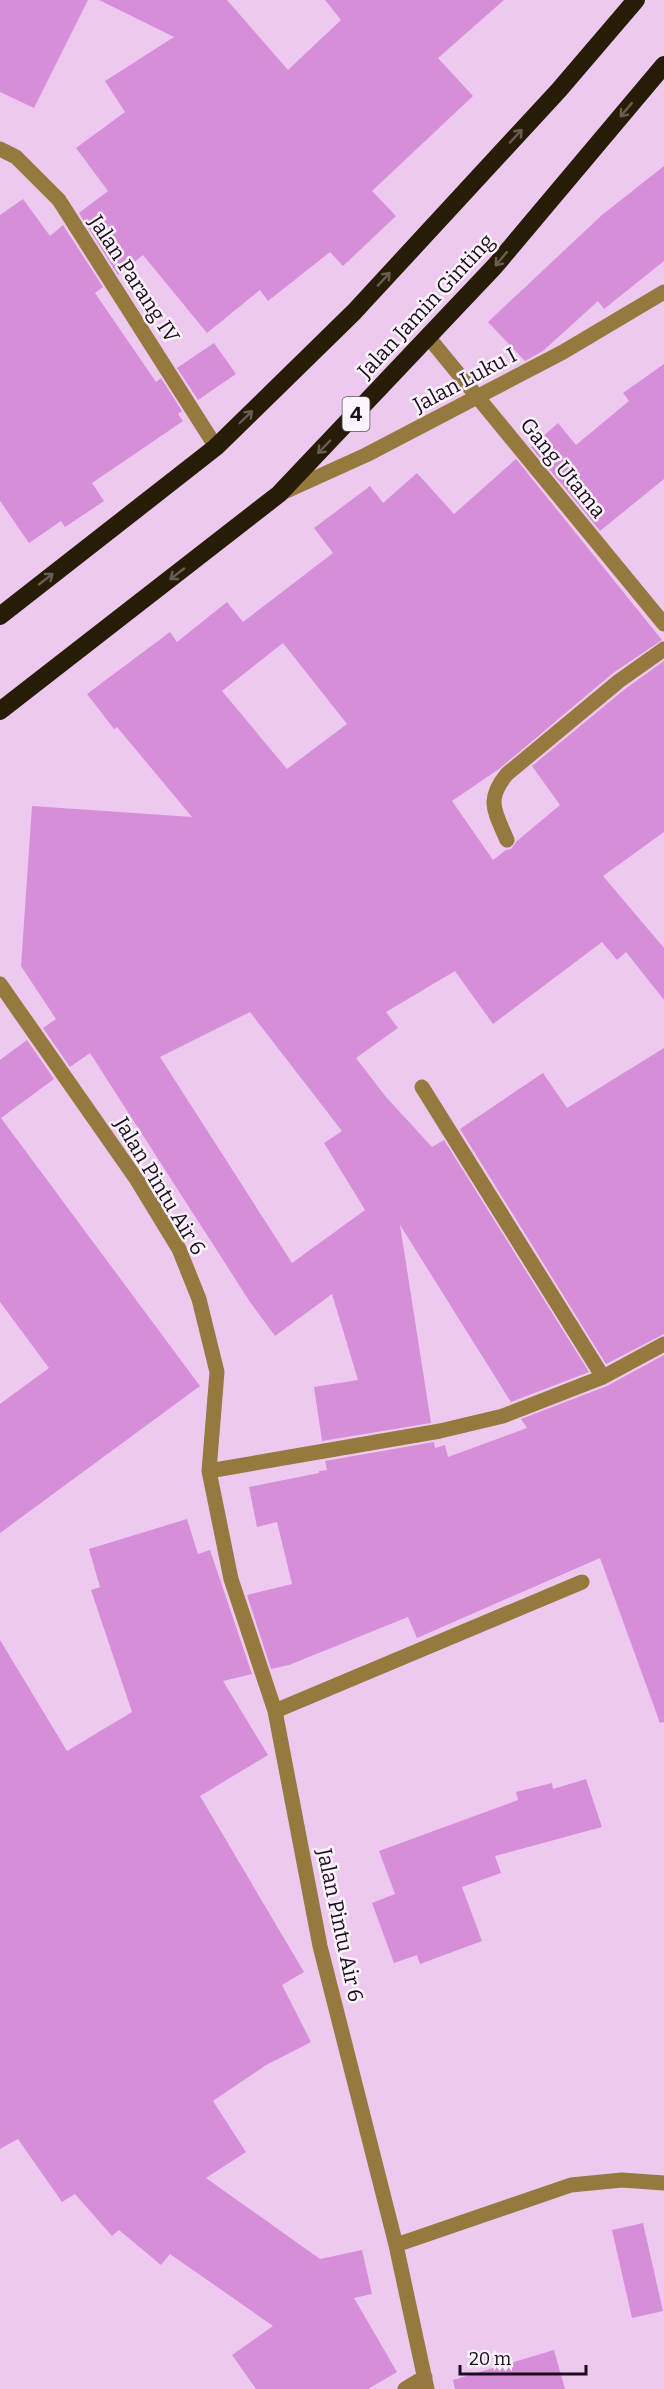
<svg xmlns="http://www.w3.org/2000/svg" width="664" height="2389" font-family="Bitter,serif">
<rect width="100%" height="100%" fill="#eec9ef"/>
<path fill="#d68ed9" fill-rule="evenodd" d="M 0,0 L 88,0 L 34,108 L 0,92 Z
M 99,0 L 227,0 L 288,70 L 341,20 L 325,0 L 504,0 L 438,58 L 473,96 L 372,191 L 396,216 L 343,266 L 330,252 L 268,301 L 260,290 L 207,333 L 143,255 L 118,275 L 79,213 L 108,191 L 76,148 L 125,112 L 105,81 L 174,37 Z
M 664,166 L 664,261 L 604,309 L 598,301 L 543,351 L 525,361 L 488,322 L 602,215 Z
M 23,199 L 50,236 L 63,225 L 103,287 L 95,293 L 156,382 L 161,378 L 182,411 L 178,414 L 183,421 L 92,483 L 104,501 L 65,527 L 61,521 L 29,543 L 0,501 L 0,215 Z
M 214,343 L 236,374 L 198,400 L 177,368 Z
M 664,364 L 664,479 L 600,531 L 531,447 L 558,423 L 576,445 L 629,401 L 623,393 Z
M 516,459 L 662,640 L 613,673 L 499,769 L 452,801 L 493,860 L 506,850 L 511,849 L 517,841 L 560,805 L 532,766 L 625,689 L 664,661 L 664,832 L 603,876 L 664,948 L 664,1000 L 626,952 L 617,960 L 602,942 L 493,1024 L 455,971 L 386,1012 L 398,1028 L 356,1058 L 386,1097 L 432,1147 L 444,1140 L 589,1372 L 511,1402 L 400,1225 L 431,1423 L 322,1441 L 314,1387 L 358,1380 L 332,1294 L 275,1336 L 250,1302 L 90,1053 L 70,1067 L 43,1028 L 56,1019 L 21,966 L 32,806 L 192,817 L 117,727 L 114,729 L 87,694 L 170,632 L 177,642 L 227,602 L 243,622 L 333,553 L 314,528 L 370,486 L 383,503 L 417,473 L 454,514 ZM 283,643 L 347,724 L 287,769 L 222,691 ZM 250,1012 L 342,1131 L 324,1143 L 365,1210 L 292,1263 L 160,1057 Z
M 27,1040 L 54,1079 L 1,1118 L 200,1386 L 0,1533 L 0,1404 L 49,1368 L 0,1302 L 0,1060 Z
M 664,1048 L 664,1334 L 606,1364 L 460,1129 L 543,1073 L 567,1108 Z
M 664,1355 L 664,1722 L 660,1723 L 600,1558 L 417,1638 L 408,1617 L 289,1665 L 271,1669 L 247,1595 L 292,1584 L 277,1522 L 257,1527 L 249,1487 L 319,1473 L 319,1471 L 327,1470 L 325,1461 L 434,1442 L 435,1448 L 445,1445 L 448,1457 L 527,1428 L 521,1419 L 607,1386 Z
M 187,1519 L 198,1554 L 210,1550 L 252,1674 L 223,1681 L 268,1755 L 200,1796 L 304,1972 L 282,1985 L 311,2042 L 266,2065 L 213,2101 L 246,2152 L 206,2178 L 320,2259 L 362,2250 L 372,2294 L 354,2298 L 397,2372 L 368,2389 L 256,2389 L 232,2355 L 273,2326 L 170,2254 L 161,2265 L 119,2230 L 112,2236 L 75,2194 L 62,2202 L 18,2139 L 0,2149 L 0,1640 L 67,1751 L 132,1712 L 91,1590 L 100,1587 L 89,1549 Z
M 586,1779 L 602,1827 L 495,1856 L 501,1873 L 462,1887 L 482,1941 L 420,1964 L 417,1955 L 394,1963 L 372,1903 L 395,1894 L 379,1851 L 518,1800 L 516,1792 L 552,1783 L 553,1789 Z
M 643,2223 L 663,2311 L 632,2318 L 612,2230 Z
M 554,2350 L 565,2389 L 455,2389 L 453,2380 Z"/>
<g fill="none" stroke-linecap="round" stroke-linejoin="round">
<path stroke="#95793d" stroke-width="15" d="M 0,149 L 16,157 L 59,200 L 216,447
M 429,338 L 664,624
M 282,493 L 366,455 L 563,352 L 664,292
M 507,840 C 495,812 485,800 507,774 L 619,681 L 664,649
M 0,984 L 137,1180 L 179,1249 L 199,1299 L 217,1372 L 209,1471 L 231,1579 L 275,1711 L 320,1946 L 396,2245 L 427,2389
M 422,1087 L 603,1377
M 209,1471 L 440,1431 L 503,1416 L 603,1377 L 664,1344
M 275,1711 L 582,1582
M 396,2245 L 571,2185 L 622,2180 L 664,2183
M 405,2389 L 425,2377"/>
<path stroke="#271d07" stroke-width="18" d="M 0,616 L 216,447 L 354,312 L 559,90 L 636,0
M 0,711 L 279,494 L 495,266 L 664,65"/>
</g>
<defs><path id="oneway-shaft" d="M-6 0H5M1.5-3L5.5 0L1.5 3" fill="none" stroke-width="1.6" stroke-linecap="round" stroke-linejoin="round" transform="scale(1.5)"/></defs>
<g stroke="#675e51">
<use href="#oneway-shaft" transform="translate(626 110) rotate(130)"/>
<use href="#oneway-shaft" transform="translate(516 136) rotate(-47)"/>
<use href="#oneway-shaft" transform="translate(501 259) rotate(130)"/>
<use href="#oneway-shaft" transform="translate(384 279) rotate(-47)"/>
<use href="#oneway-shaft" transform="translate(246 417) rotate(-44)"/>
<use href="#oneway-shaft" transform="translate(324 447) rotate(134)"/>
<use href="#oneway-shaft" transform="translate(177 574) rotate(142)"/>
<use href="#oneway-shaft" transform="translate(46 579) rotate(-38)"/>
</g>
<g text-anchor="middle" stroke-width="5" stroke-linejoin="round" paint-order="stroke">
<rect fill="#fdf5fd" stroke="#5f5360" stroke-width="1.5" x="342.5" y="397" width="27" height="34" rx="4.5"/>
<g font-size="20" font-weight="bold" fill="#1b0e1c">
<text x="356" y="421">4</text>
</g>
<g font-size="21" fill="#1b0e1c" stroke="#fdf5fd">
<text transform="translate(134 279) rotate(57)" y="7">Jalan Parang IV</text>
<text transform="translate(426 306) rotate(-47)" y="7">Jalan Jamin Ginting</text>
<text transform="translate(465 380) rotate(-28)" y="7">Jalan Luku I</text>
<text transform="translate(563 468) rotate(51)" y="7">Gang Utama</text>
<text transform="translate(160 1186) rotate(59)" y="7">Jalan Pintu Air 6</text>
<text transform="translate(340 1925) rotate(78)" y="7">Jalan Pintu Air 6</text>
</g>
</g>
<path d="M460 2365v9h126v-9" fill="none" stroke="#1b0e1c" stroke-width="3"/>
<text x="469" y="2365" font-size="18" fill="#1b0e1c" stroke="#fdf5fd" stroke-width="4.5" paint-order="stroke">20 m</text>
</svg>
